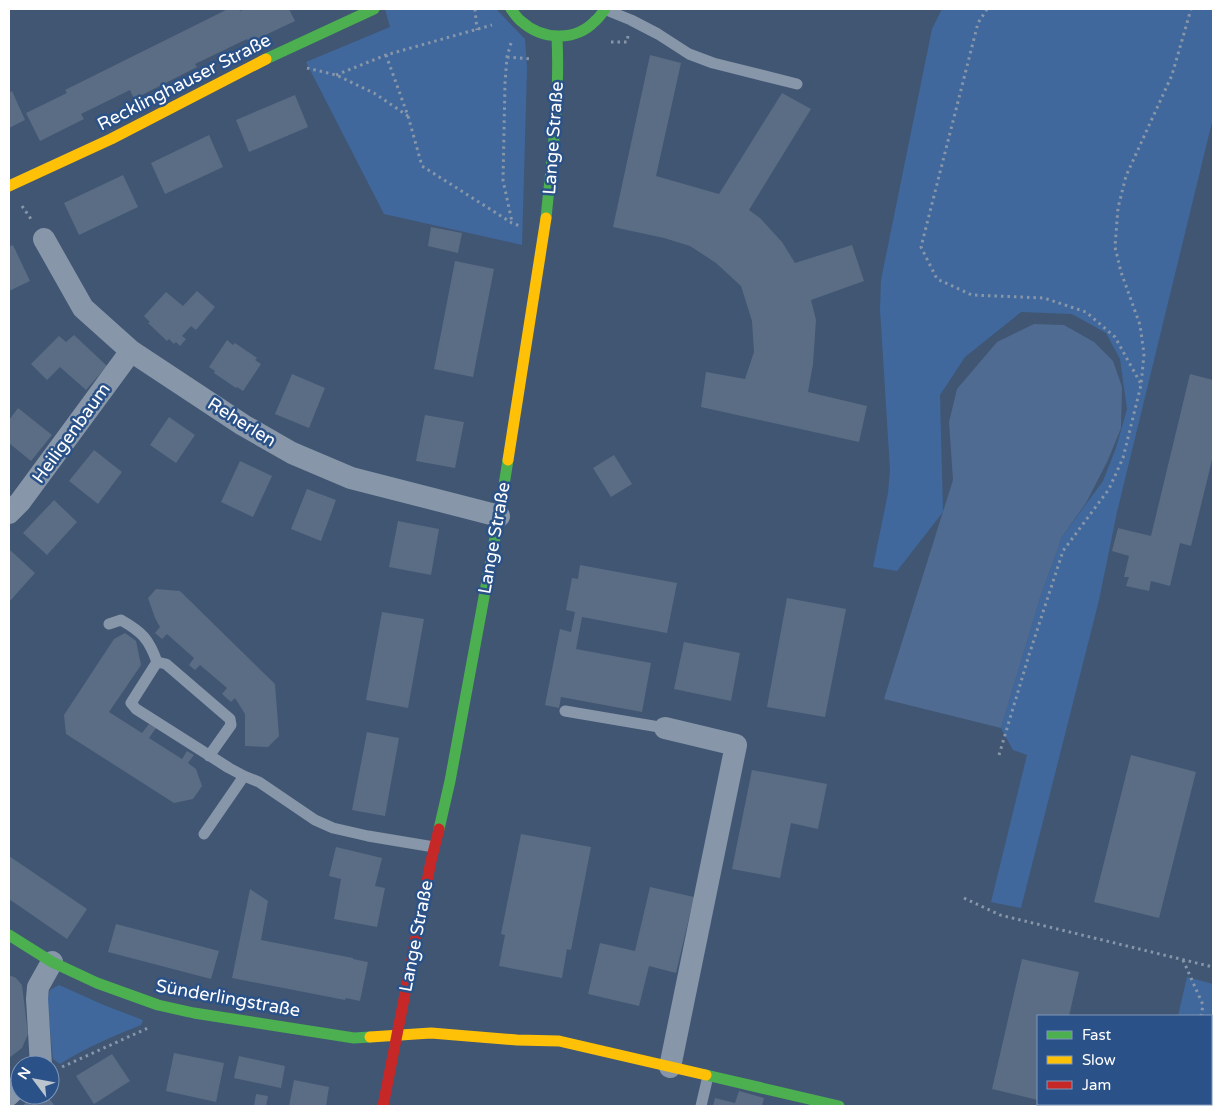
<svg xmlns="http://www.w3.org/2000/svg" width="1222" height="1115" font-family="'Varela Round',sans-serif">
<rect width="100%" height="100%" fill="#405673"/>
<path fill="#40689d" d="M 385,9 L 496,9 L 525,39 L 527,68 L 522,245 L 384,214 L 306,62 L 390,27 Z
M 942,9 L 1213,9 L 1213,118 L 1117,512 L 1099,600 L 1021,908 L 991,902 L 1027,755 L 1013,750 L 1001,728 L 1040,598 L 1062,537 L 1103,481 L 1116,448 L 1127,409 L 1120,359 L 1106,333 L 1072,314 L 1021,312 L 965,357 L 940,395 L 943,512 L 897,571 L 873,567 L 888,493 L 890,470 L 882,341 L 880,310 L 881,280 L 932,29 Z
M 1187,977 L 1213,984 L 1213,1106 L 1156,1106 L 1157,1104 L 1211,1104 L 1211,1016 L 1178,1016 Z
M 59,985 L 106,1006 L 143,1020 L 141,1025 C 113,1036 85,1048 60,1064 L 53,1059 L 47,1002 L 50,990 Z"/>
<path fill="#506b91" d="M 1034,324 L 1064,325 L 1094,342 L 1113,361 L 1122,387 L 1121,428 L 1108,460 L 1086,503 L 1062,537 L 1040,598 L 1001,728 L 884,699 L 953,480 L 949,422 L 957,389 L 997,342 Z"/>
<path fill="#5b6d84" d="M 228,9 L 239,9 L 240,11 L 245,9 L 289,9 L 295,21 L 249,43 L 247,39 L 195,64 L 197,67 L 134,99 L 130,90 L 81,114 L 84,119 L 40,141 L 26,113 L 67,93 L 65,90 L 69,88 Z
M 650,55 L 681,63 L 656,176 L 719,194 L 782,93 L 811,109 L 749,210 L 760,218 L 782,242 L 795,263 L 852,245 L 864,281 L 811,300 L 816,320 L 813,364 L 808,392 L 867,406 L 859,442 L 701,407 L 706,372 L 745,379 L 754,352 L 752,321 L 741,286 L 716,263 L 690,246 L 664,238 L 613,227 Z
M 12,91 L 25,120 L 9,128 L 9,93 Z
M 295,95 L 308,127 L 249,152 L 236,120 Z
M 209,135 L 223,167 L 165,194 L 151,163 Z
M 123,175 L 138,207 L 79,235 L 64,203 Z
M 431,227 L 462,233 L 458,253 L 428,246 Z
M 13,245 L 30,281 L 9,291 L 9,247 Z
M 455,261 L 494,269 L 473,377 L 434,369 Z
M 197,291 L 215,307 L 196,330 L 191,326 L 182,336 L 186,339 L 180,346 L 176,342 L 174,344 L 169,339 L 167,341 L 148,323 L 150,322 L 144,316 L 166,292 L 183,306 Z
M 74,335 L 107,366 L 86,390 L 60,367 L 47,380 L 31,364 L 59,336 L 66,342 Z
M 227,340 L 233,345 L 235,343 L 257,358 L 255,360 L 261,364 L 243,391 L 237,387 L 236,388 L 214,373 L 215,371 L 209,367 Z
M 292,374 L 325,388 L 309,428 L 275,414 Z
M 1190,374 L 1213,380 L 1213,456 L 1191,546 L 1180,543 L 1170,586 L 1151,581 L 1149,591 L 1126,586 L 1129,577 L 1124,577 L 1129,556 L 1112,551 L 1118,528 L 1151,536 Z
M 18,408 L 52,435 L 31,461 L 9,443 L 9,420 Z
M 425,415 L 464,422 L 455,468 L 416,461 Z
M 169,417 L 195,435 L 176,463 L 150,445 Z
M 94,450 L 122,472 L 98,504 L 69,481 Z
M 614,455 L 632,484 L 611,497 L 593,468 Z
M 240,461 L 272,476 L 253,517 L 221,502 Z
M 307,489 L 336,500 L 321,541 L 291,529 Z
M 54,500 L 77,522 L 47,555 L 23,533 Z
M 398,521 L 439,529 L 431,575 L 389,567 Z
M 10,550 L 35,573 L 9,602 L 9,551 Z
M 580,565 L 677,583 L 667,633 L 582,617 L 576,649 L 651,663 L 642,712 L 561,697 L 559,708 L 545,705 L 560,629 L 571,632 L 575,612 L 566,610 L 572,578 L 578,579 Z
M 156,589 L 180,591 L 275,684 L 279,736 L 268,747 L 245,746 L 245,714 L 235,698 L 231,702 L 222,694 L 227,688 L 200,665 L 195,670 L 189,665 L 194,658 L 167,634 L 162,639 L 155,633 L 160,627 L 155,618 L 148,598 Z
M 787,598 L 846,609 L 825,717 L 767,707 Z
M 382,612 L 424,619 L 408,708 L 366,700 Z
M 125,633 L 136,641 L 141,665 L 109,712 L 142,733 L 149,724 L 156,728 L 149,738 L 182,759 L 187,751 L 194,755 L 188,763 L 196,769 L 202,786 L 193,799 L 174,803 L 66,734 L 64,715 L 114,639 Z
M 684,642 L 740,653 L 731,701 L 674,689 Z
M 367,732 L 399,738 L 385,816 L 352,810 Z
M 1131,755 L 1196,772 L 1159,918 L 1094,902 Z
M 752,770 L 827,784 L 818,829 L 791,823 L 780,878 L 732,869 Z
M 521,834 L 591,847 L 571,950 L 567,949 L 562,978 L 499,966 L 505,935 L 501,934 Z
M 336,847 L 382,858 L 375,886 L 385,888 L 377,927 L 334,919 L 341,879 L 329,876 Z
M 9,856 L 87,909 L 67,939 L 9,899 Z
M 650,887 L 694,897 L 676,973 L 649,966 L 639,1006 L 588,994 L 600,943 L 635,951 Z
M 250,889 L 268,901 L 261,940 L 353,958 L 353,959 L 368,962 L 360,1001 L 346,998 L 345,1000 L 232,978 Z
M 116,924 L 219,951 L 211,979 L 108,952 Z
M 1022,959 L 1079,972 L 1069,1016 L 1038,1016 L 1038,1100 L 992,1089 Z
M 9,975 L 16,978 L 22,985 L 28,1034 L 22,1048 L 9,1058 Z
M 174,1053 L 224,1063 L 216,1102 L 166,1091 Z
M 112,1054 L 130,1081 L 94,1104 L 76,1076 Z
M 239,1056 L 285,1066 L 281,1088 L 234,1078 Z
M 294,1080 L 329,1087 L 326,1106 L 289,1106 Z
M 739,1091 L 764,1098 L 762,1106 L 713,1106 L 715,1098 L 735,1103 Z
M 256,1094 L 268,1096 L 266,1106 L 254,1106 Z
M 35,1095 L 46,1095 L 55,1106 L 22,1106 Z"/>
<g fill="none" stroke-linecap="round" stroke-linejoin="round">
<path stroke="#8796a8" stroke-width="3" stroke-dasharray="2.5 4" stroke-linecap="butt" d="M 475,9 L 477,30
M 987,9 L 978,23 L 921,247 L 937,279 L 972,295 L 1044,298 L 1086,312 L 1115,337 L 1141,384
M 611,42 L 627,42 L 628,36
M 511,43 L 507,57 L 505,83 L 503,180 L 512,222
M 386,55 L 408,116 L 422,166 L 512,223 L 520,226
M 507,57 L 532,59
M 307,68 L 336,75 L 374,93 L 408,116
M 336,75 L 386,55 L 492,25
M 22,206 L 33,222
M 999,755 L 1029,655 L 1063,551 L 1109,489 L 1123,458 L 1141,385 L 1144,354 L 1140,325 L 1121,272 L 1115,247 L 1118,208 L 1126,176 L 1172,75 L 1191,9
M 964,898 L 1000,915 L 1213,967
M 1183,960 L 1203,1005 L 1201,1016
M 62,1067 L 148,1028
M 1183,1106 L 1183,1104"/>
<path stroke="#8796a8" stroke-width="11" d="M 604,9 L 631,20 L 658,34 L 689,54 L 713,63 L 797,84
M 109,624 L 121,620 C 142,632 149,639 157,662
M 565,711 L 665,728
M 209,756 L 231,725 L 230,719 L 166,664 L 157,662 L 131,703 L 136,709 L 229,768 L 244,776
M 204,834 L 244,776 L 259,782 L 315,820 L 333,828 L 368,836 L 434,847
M 701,1106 L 708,1076"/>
<path stroke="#8796a8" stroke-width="22" d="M 44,239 L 83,308 L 131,351 L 243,425 L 292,453 L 351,478 L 499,516
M 9,513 L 20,502 L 131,351
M 665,728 L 736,745 L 670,1067
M 41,1065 L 37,999 L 38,987 L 52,962
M 9,1095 L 20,1084"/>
<path stroke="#4caf50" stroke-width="11" d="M 511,9 C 514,13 517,18 521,21 C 542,40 575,42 595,21 C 599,18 602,13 605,9
M 266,59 L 374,9
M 546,218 C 552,158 560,98 557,37
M 439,829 L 450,781 L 499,516 L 508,460
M 9,935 L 52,962 L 97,983 L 158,1005 L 194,1013 L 354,1038 L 370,1037
M 706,1075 L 839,1106"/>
<path stroke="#ffc107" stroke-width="11" d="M 9,186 L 111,139 L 266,59
M 508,460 L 546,218
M 370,1037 L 431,1033 L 517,1040 L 559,1041 L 706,1075"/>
<path stroke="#c62828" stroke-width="11" d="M 383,1106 L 431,861 L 439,829"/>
</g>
<g text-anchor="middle" stroke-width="5" stroke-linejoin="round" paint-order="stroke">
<g font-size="18" fill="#fff" stroke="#2b5288">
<text transform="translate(184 82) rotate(-27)" y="6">Recklinghauser Straße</text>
<text transform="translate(553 138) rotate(-86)" y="6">Lange Straße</text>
<text transform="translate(242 422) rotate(32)" y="6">Reherlen</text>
<text transform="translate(71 433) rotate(-54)" y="6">Heiligenbaum</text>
<text transform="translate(494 538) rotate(-80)" y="6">Lange Straße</text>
<text transform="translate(416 936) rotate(-79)" y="6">Lange Straße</text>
<text transform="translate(228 998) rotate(10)" y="6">Sünderlingstraße</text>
</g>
</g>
<rect width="1222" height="1115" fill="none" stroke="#ffffff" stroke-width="20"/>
<rect x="1037" y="1015" width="175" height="90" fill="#2b5288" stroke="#8097b8"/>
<rect x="1047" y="1031" width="25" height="8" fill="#4caf50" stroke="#8097b8"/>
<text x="1082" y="1040" font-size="15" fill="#ffffff">Fast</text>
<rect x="1047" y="1056" width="25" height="8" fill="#ffc107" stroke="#8097b8"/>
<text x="1082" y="1065" font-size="15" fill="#ffffff">Slow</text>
<rect x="1047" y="1081" width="25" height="8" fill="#c62828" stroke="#8097b8"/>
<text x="1082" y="1090" font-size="15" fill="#ffffff">Jam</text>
<g transform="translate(35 1080) rotate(302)"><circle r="24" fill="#2b5288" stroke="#8097b8"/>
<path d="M0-4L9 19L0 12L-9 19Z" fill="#bcc4ce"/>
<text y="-8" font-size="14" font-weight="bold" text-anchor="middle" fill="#ffffff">N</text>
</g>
</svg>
